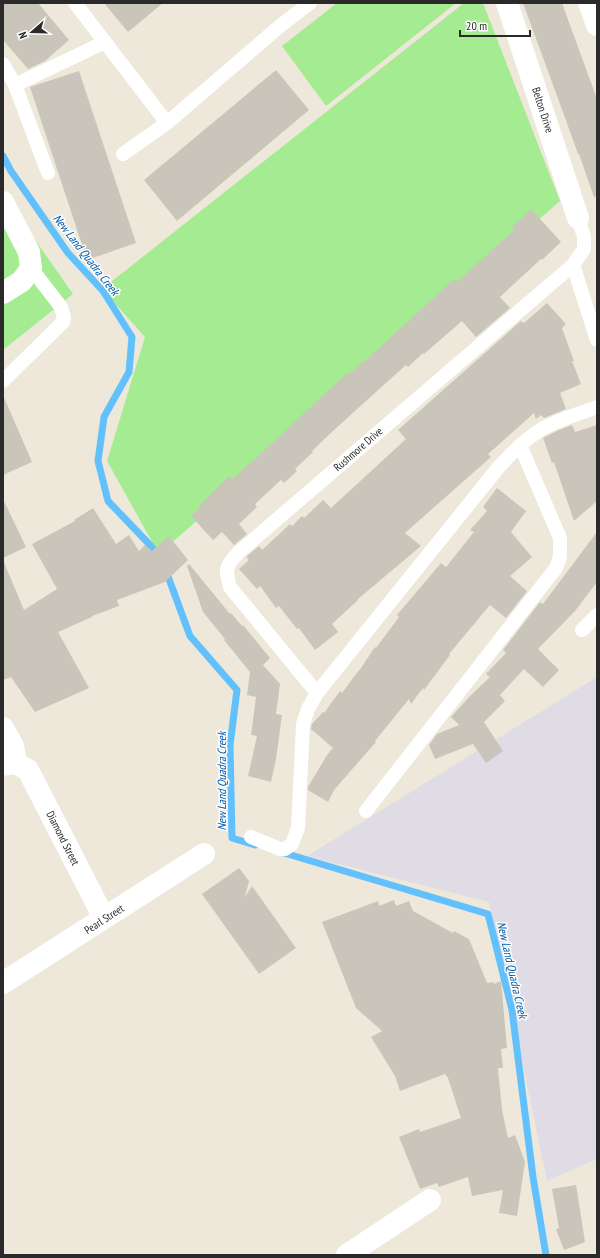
<svg xmlns="http://www.w3.org/2000/svg" width="600" height="1258" font-family="'PT Sans Narrow',sans-serif">
<rect width="100%" height="100%" fill="#eee8db"/>
<path fill="#e0dce6" d="M 597,677 L 597,1159 L 547,1181 L 489,902 L 307,856 Z"/>
<path fill="#a5eb91" d="M 337,3 L 456,3 L 326,106 L 282,46 Z
M 464,3 L 483,3 L 560,201 L 159,554 L 107,461 L 145,337 L 102,289 Z
M 3,194 L 73,294 L 3,350 Z"/>
<g fill="none" stroke-linecap="round" stroke-linejoin="round">
<path stroke="#62c1fc" stroke-width="7" d="M 3,156 L 11,171 L 68,253 L 103,291 L 132,337 L 129,372 L 104,417 L 98,461 L 108,501 L 130,524 L 150,545 L 159,556
M 166,571 L 190,636 L 237,690 L 230,745 L 232,838 L 255,845
M 281,852 L 488,914 L 512,1010 L 533,1177 L 546,1255"/>
</g>
<path fill="#c9c5bb" d="M 3,3 L 38,3 L 69,40 L 45,61 L 28,69 L 3,40 Z
M 104,3 L 163,3 L 128,32 Z
M 523,3 L 562,3 L 597,99 L 597,196 L 594,197 L 579,154 L 578,154 L 568,126 Z
M 276,70 L 309,110 L 177,221 L 144,180 Z
M 79,71 L 136,243 L 87,260 L 30,87 Z
M 531,209 L 561,242 L 542,260 L 541,259 L 500,297 L 510,308 L 476,337 L 462,321 L 424,354 L 423,353 L 408,367 L 406,365 L 387,382 L 334,430 L 312,451 L 313,452 L 295,469 L 297,471 L 284,483 L 281,480 L 255,504 L 257,507 L 239,524 L 247,534 L 234,545 L 222,532 L 213,540 L 191,516 L 200,507 L 199,506 L 229,476 L 232,479 L 255,459 L 347,373 L 349,374 L 363,361 L 364,362 L 454,279 L 457,282 L 514,230 L 512,227 Z
M 547,303 L 566,324 L 562,328 L 574,361 L 572,361 L 581,384 L 560,393 L 566,409 L 544,418 L 541,415 L 536,419 L 534,413 L 488,454 L 491,457 L 405,533 L 421,546 L 358,599 L 358,600 L 332,624 L 338,632 L 315,650 L 299,628 L 297,629 L 279,606 L 276,608 L 260,586 L 257,589 L 239,569 L 249,560 L 246,557 L 259,546 L 262,550 L 290,524 L 292,526 L 302,516 L 304,518 L 323,500 L 331,508 L 406,439 L 398,430 L 521,321 L 524,323 Z
M 3,395 L 32,462 L 3,475 Z
M 572,425 L 575,432 L 597,425 L 597,501 L 574,521 L 554,462 L 552,463 L 543,438 L 559,430 Z
M 497,488 L 526,511 L 511,532 L 532,557 L 510,576 L 527,591 L 506,618 L 490,605 L 449,654 L 450,655 L 424,690 L 423,688 L 411,704 L 409,699 L 375,741 L 376,742 L 334,790 L 328,802 L 308,790 L 308,787 L 327,755 L 333,748 L 311,729 L 312,724 L 323,712 L 324,713 L 340,691 L 342,693 L 359,670 L 359,671 L 375,647 L 376,648 L 399,617 L 397,615 L 441,563 L 446,567 L 474,532 L 470,530 L 487,511 L 483,507 Z
M 3,499 L 26,547 L 3,558 Z
M 93,508 L 116,544 L 129,535 L 139,551 L 145,545 L 152,551 L 169,536 L 188,560 L 165,582 L 117,600 L 119,606 L 92,616 L 92,617 L 58,632 L 89,688 L 35,712 L 11,677 L 3,680 L 3,560 L 24,610 L 57,589 L 32,544 L 75,521 L 74,520 Z
M 597,532 L 597,582 L 575,611 L 538,649 L 559,670 L 543,687 L 524,669 L 500,695 L 505,701 L 484,722 L 503,751 L 486,763 L 473,744 L 435,759 L 429,745 L 437,734 L 459,725 L 451,717 L 470,696 L 490,677 L 486,674 L 506,653 L 503,650 L 540,602 L 543,604 Z
M 189,564 L 230,614 L 231,613 L 242,626 L 243,625 L 270,658 L 263,665 L 280,684 L 276,714 L 282,715 L 276,759 L 271,782 L 248,776 L 257,736 L 251,735 L 256,697 L 247,695 L 250,672 L 224,640 L 225,639 L 203,612 L 187,566 Z
M 239,868 L 249,881 L 245,897 L 252,886 L 296,948 L 259,974 L 202,894 Z
M 394,900 L 396,906 L 409,901 L 413,911 L 453,933 L 454,931 L 469,939 L 487,983 L 493,982 L 494,984 L 501,981 L 507,1048 L 501,1049 L 503,1068 L 498,1068 L 502,1110 L 508,1138 L 515,1135 L 525,1162 L 517,1216 L 499,1213 L 503,1190 L 472,1196 L 468,1177 L 439,1187 L 437,1183 L 420,1189 L 399,1137 L 419,1129 L 420,1132 L 461,1118 L 448,1078 L 445,1074 L 400,1091 L 395,1076 L 371,1037 L 382,1031 L 356,1008 L 322,922 L 378,901 L 379,906 Z
M 576,1185 L 585,1242 L 564,1250 L 556,1229 L 559,1228 L 552,1189 Z"/>
<g fill="none" stroke-linecap="round" stroke-linejoin="round">
<path stroke="#fff" stroke-width="14" d="M 75,3 L 167,123
M 3,64 L 15,85 L 105,42
M 15,85 L 48,173
M 123,154 L 167,123 L 280,26 L 310,3
M 573,265 L 597,340
M 3,381 L 63,322 L 64,318 L 61,307 L 31,268
M 582,630 L 597,615
M 317,693 L 230,587 C 225,568 225,567 239,552 L 573,265 L 584,249 L 584,237 L 578,218
M 366,811 L 556,568 L 560,557 L 560,538 L 520,445
M 251,837 L 280,849 L 285,849 L 292,844 L 298,828 L 303,724 L 308,709 L 317,693 L 498,468 C 511,454 525,439 542,429 C 559,419 579,414 597,407"/>
<path stroke="#fff" stroke-width="22" d="M 507,3 L 578,218
M 589,3 L 597,25
M 3,202 L 29,252 L 31,268 L 22,281 L 3,293
M 3,728 L 13,746 L 16,763
M 3,765 L 16,763 L 28,770 L 104,918
M 3,983 L 204,854
M 347,1255 L 430,1200"/>
</g>
<g text-anchor="middle" stroke-width="3" stroke-linejoin="round" paint-order="stroke">
<g font-size="11" fill="#2a2a2a" stroke="#fff">
<text transform="translate(543 110) rotate(72)" y="4">Belton Drive</text>
<text transform="translate(358 449) rotate(-41)" y="4">Rushmore Drive</text>
<text transform="translate(63 838) rotate(63)" y="4">Diamond Street</text>
<text transform="translate(104 919) rotate(-33)" y="4">Pearl Street</text>
</g>
<g font-size="12" font-style="italic" fill="#005ba9" stroke="#fff">
<text transform="translate(86 255) rotate(52)" y="4">New Land Quadra Creek</text>
<text transform="translate(222 781) rotate(-90)" y="4">New Land Quadra Creek</text>
<text transform="translate(512 970) rotate(77)" y="4">New Land Quadra Creek</text>
</g>
</g>
<rect width="600" height="1258" fill="none" stroke="#2a2a2a" stroke-width="8"/>
<g transform="translate(32 32) rotate(250)" stroke="#ffffff" stroke-width="3" paint-order="stroke">
<path d="M0-3L7 15L0 10L-7 15Z" fill="#2a2a2a"/>
<text y="-6" font-size="11" font-weight="bold" text-anchor="middle" fill="#2a2a2a">N</text>
</g>
<path d="M460 30v6h70v-6" fill="none" stroke="#2a2a2a" stroke-width="2"/>
<text x="466" y="30" font-size="12" fill="#2a2a2a" stroke="#ffffff" stroke-width="3" paint-order="stroke">20 m</text>
</svg>
